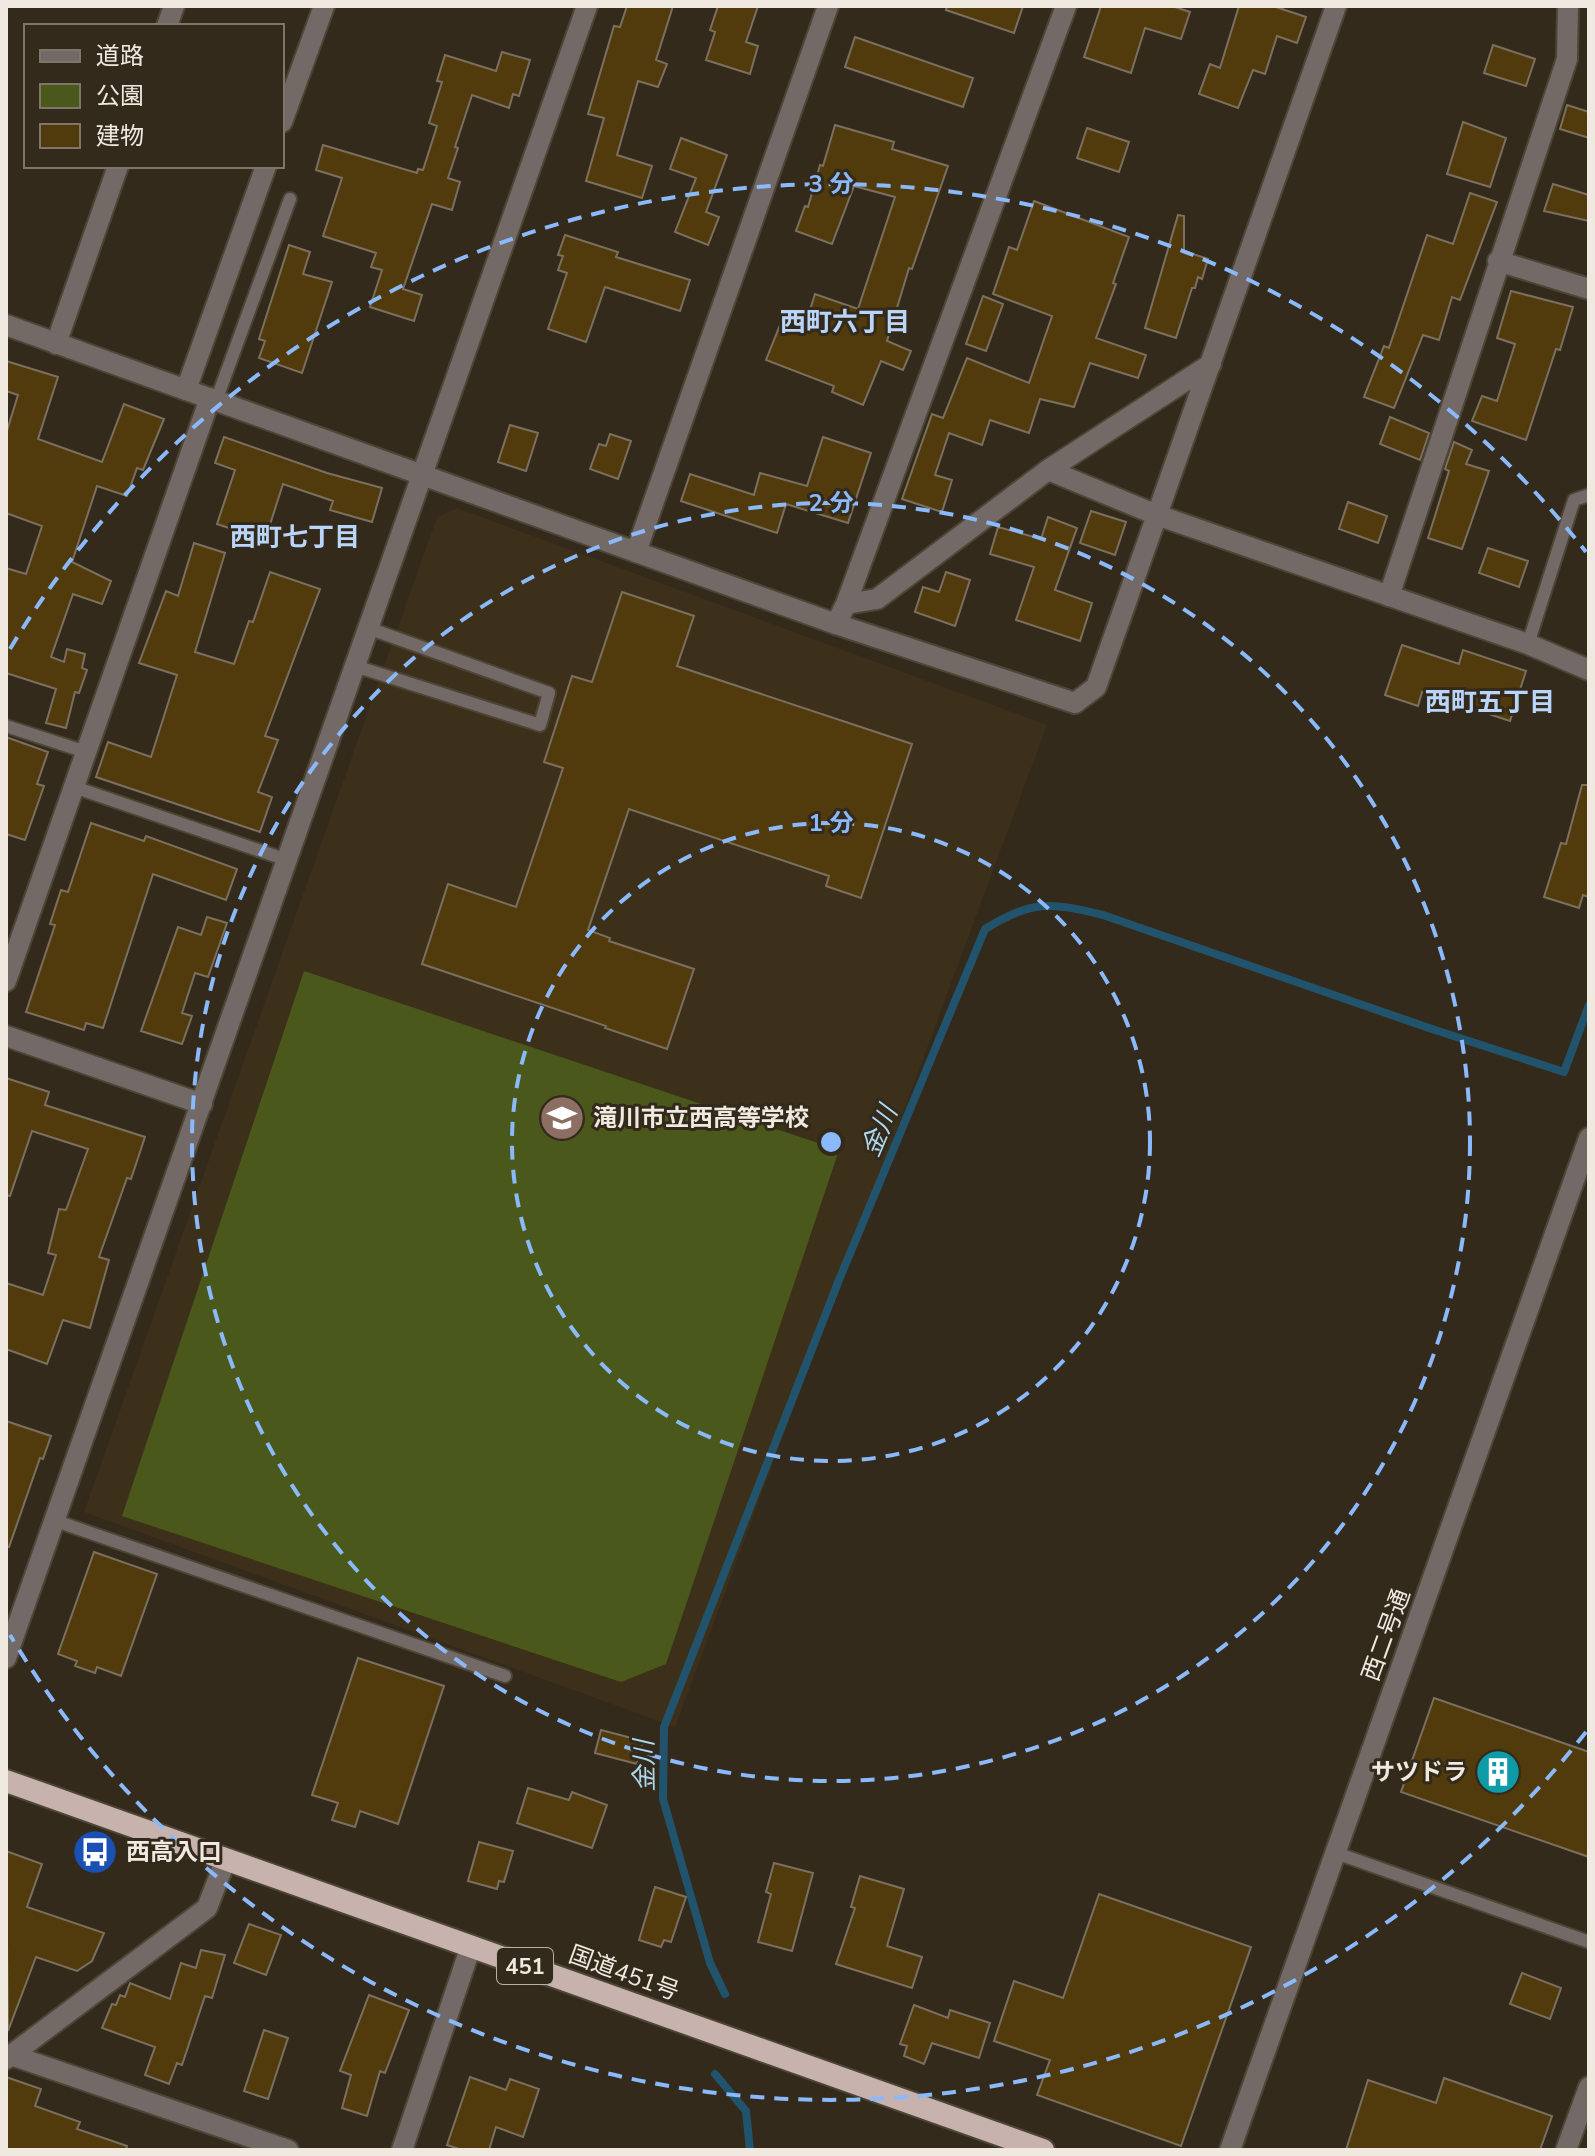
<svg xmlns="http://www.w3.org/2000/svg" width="1595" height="2156" font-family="'Nunito Sans','Noto Sans JP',sans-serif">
<rect width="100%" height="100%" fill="#332a1b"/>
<path fill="#3c301a" d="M 457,508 L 1047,725 L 675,1727 L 84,1512 L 437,517 Z"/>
<path fill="#4b581b" d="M 304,971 L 839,1150 L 666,1664 L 621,1682 L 122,1516 Z"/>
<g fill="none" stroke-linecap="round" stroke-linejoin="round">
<path stroke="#21546c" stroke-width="8" d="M 725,1994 L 710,1963 L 663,1799 L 664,1727 L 839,1280 L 985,929 C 1033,900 1050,902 1103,915 L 1429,1028 L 1564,1072 L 1589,1005
M 715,2074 L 746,2111 L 750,2150"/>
</g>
<path fill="#513a0c" stroke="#7b705f" stroke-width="2" d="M 627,6 L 673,6 L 656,60 L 667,64 L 658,87 L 638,81 L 617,155 L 652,166 L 642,198 L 586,181 L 604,118 L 588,114 L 614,26 L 620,27 Z
M 718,6 L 758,6 L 746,42 L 758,46 L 750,74 L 706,60 L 715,32 L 710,30 Z
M 947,6 L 1023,6 L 1014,33 L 946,10 Z
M 1101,6 L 1172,6 L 1190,12 L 1181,39 L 1145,28 L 1131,73 L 1084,57 Z
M 1239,6 L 1273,6 L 1306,17 L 1297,43 L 1277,36 L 1265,74 L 1253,70 L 1238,108 L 1199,94 L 1210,64 L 1220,68 Z
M 855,37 L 973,78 L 963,107 L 845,67 Z
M 1493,45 L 1535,59 L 1526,86 L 1484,73 Z
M 502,52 L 530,60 L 519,96 L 513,94 L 509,108 L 472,95 L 455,147 L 458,148 L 448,178 L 460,182 L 452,210 L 432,204 L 403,289 L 422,295 L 414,321 L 370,307 L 382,270 L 371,267 L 376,253 L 323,236 L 342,178 L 316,170 L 323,145 L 417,173 L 418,169 L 423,170 L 437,126 L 429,123 L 442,82 L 437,81 L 445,55 L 496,71 Z
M 1567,105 L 1589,112 L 1589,138 L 1560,129 Z
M 1463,122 L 1506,138 L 1490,187 L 1447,174 Z
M 835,125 L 894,142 L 892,149 L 948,166 L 912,269 L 909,268 L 887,341 L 911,351 L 903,370 L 881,361 L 863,405 L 832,392 L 834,386 L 766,360 L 786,310 L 808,316 L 815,294 L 858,309 L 895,197 L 854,186 L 832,244 L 796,231 L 805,206 L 808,207 L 820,165 L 823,166 Z
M 1087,128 L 1129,142 L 1119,172 L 1077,158 Z
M 681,138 L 727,155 L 706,212 L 719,217 L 708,245 L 675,232 L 696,178 L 670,169 Z
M 1553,184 L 1589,195 L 1589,221 L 1544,211 Z
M 1470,193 L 1497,202 L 1460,300 L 1452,297 L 1439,340 L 1423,335 L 1394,408 L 1364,397 L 1384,346 L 1389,348 L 1427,235 L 1453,244 Z
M 1034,201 L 1129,237 L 1113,283 L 1116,284 L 1096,338 L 1146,355 L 1138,378 L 1090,363 L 1074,407 L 1040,399 L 1029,433 L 990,420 L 982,445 L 949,433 L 935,475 L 952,480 L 942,512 L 902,499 L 932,414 L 943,418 L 967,358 L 1029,383 L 1052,316 L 993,294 L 1009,247 L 1017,250 Z
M 1178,215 L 1184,216 L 1184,251 L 1208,259 L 1202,279 L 1198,277 L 1195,288 L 1192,288 L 1176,338 L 1145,328 Z
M 565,235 L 618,252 L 616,257 L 690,280 L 680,311 L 605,287 L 586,342 L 548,329 L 567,273 L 558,270 L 563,256 L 558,255 Z
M 289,245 L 310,252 L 303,274 L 332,282 L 302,373 L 259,358 L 265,341 L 259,339 Z
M 1511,291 L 1573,307 L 1560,350 L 1556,349 L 1526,440 L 1472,421 L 1482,396 L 1497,401 L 1515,344 L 1497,338 Z
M 983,296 L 1003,304 L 986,351 L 966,344 Z
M 6,361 L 58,377 L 38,439 L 52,444 L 102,462 L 124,404 L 164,419 L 143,470 L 137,468 L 127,496 L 97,486 L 72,562 L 111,581 L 102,604 L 73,594 L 51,657 L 64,662 L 67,649 L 85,654 L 82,668 L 87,670 L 79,693 L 75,692 L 66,728 L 46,723 L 56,689 L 6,673 L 6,568 L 26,574 L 42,526 L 6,513 L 6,434 L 18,395 L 6,391 Z
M 1390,417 L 1429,433 L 1420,460 L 1380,444 Z
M 510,425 L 538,433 L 526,471 L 498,462 Z
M 610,434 L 631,441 L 618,479 L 590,469 L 599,444 L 606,446 Z
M 224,437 L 327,473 L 382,488 L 372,522 L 330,510 L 333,501 L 283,484 L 265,540 L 217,524 L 235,470 L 215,463 Z
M 823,437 L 871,453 L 848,523 L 786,504 L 777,533 L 681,501 L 690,474 L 754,495 L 760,473 L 807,486 Z
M 1454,442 L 1472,450 L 1466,464 L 1489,471 L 1462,549 L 1428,538 L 1449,471 L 1445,469 Z
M 1348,502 L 1387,516 L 1378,543 L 1339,529 Z
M 1091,511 L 1126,522 L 1115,555 L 1080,543 Z
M 1048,517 L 1077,528 L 1055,590 L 1092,603 L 1080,641 L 1016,620 L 1034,567 L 990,554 L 998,527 L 1041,539 Z
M 194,543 L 225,553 L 195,652 L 234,664 L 249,621 L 253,622 L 270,572 L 320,589 L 265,736 L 278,740 L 258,792 L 272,797 L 260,832 L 96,777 L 108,742 L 151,757 L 177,675 L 139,663 L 166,591 L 178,596 Z
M 1488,548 L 1528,561 L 1519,587 L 1479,573 Z
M 946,572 L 970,580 L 955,626 L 915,612 L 923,587 L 939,592 Z
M 622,592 L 694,616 L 677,666 L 912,744 L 861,898 L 826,886 L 829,876 L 629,809 L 588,930 L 610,938 L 609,941 L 694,969 L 667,1049 L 605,1028 L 606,1026 L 422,964 L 448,884 L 516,907 L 563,768 L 544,762 L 572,676 L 592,682 Z
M 1402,645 L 1459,664 L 1463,650 L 1526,671 L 1510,721 L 1422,692 L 1418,706 L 1385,695 Z
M 6,737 L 48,752 L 37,784 L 44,786 L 25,840 L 6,834 Z
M 1582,785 L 1589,785 L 1589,897 L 1583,895 L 1579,908 L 1544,897 L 1561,843 L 1566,844 Z
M 91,823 L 144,841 L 146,836 L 237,869 L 226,900 L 153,874 L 103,1028 L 86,1023 L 84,1030 L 26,1012 L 55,925 L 50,924 L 61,890 L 68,892 Z
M 207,917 L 227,923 L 208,977 L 195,973 L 182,1013 L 192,1016 L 182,1044 L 141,1031 L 178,927 L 201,935 Z
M 6,1078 L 49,1092 L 45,1105 L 145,1137 L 131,1179 L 127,1178 L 99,1257 L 109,1260 L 90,1328 L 63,1320 L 47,1364 L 6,1349 L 6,1283 L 43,1295 L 56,1255 L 48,1253 L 59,1209 L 66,1210 L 88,1149 L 32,1131 L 10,1196 L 6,1195 Z
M 6,1421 L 51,1436 L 43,1459 L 40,1458 L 9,1547 L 6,1547 Z
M 94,1552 L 157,1574 L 121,1676 L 97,1667 L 95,1673 L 75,1666 L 77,1661 L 58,1654 Z
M 358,1658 L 444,1686 L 398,1824 L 360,1811 L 355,1827 L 332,1820 L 338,1803 L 312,1795 Z
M 1434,1698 L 1589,1752 L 1589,1857 L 1401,1792 Z
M 601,1730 L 643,1741 L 637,1764 L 595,1753 Z
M 528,1788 L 569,1800 L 572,1792 L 607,1805 L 592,1848 L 517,1823 Z
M 479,1842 L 513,1851 L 504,1882 L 499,1881 L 497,1889 L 468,1881 Z
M 6,1851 L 42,1864 L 27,1907 L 104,1933 L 92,1961 L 77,1971 L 36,1957 L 8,2031 Z
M 774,1863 L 813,1873 L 792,1951 L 758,1942 L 771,1894 L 766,1892 Z
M 860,1876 L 904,1889 L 887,1946 L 922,1957 L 912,1988 L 836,1964 L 855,1908 L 851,1907 Z
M 655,1887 L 686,1897 L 671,1942 L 664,1940 L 661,1947 L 639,1940 Z
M 1099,1894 L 1251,1947 L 1181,2146 L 1037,2095 L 1050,2060 L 994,2041 L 1014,1981 L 1063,1998 Z
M 249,1924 L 281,1935 L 266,1975 L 234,1963 Z
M 201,1950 L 225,1955 L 212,1998 L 205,1996 L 182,2065 L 177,2063 L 169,2084 L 145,2075 L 155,2047 L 102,2028 L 112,2004 L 116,2005 L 120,1995 L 125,1997 L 130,1983 L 170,1999 L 181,1963 L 196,1968 Z
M 1522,1973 L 1561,1988 L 1550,2019 L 1510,2004 Z
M 369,1995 L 409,2010 L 385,2073 L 380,2071 L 367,2116 L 342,2108 L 351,2075 L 340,2071 Z
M 914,2005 L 948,2018 L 950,2010 L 990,2023 L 979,2058 L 932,2043 L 924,2064 L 904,2056 L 907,2046 L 900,2044 Z
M 264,2030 L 288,2038 L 268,2099 L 244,2091 Z
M 6,2077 L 41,2089 L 35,2106 L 80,2122 L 77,2129 L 127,2146 L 126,2150 L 6,2150 Z
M 470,2077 L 506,2090 L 510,2079 L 539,2089 L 523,2137 L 496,2127 L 489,2150 L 462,2150 L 447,2145 Z
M 1444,2078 L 1552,2116 L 1540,2150 L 1346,2150 L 1368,2080 L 1436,2103 Z"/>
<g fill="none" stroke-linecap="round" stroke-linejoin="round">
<g stroke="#4d4536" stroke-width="16">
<path id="service" d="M 216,401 L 290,199
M 1528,644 L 1574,500 L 1589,495
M 355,666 L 540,725 L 549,693 L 368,628
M 6,726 L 86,752
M 74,787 L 287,860
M 56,1521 L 505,1676
M 1336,1853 L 1589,1942"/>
</g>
<g stroke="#4d4536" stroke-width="24">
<path id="minor" d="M 167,26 L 174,6
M 282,122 L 324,6
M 1498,261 L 1589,289
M 56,344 L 118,166
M 186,390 L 266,166
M 1048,470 L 1157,515 L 1336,6
M 636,552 L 828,6
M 1389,596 L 1567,59 L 1568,6
M 846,604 L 877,599 L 1048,470 L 1211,364
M 836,624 L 846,604 L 1066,6
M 6,981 L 210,398
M 6,1036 L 202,1104
M 6,1658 L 587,6
M 11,2055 L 288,2150
M 6,2059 L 207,1908 L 226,1859
M 402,2150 L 471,1946
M 1566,2150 L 1589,2087"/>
</g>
<g stroke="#4d4536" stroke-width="24">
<path id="tertiary" d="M 6,325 L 836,624 L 1075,703 L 1096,687 L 1157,515 L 1528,644 L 1589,670
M 1230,2150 L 1589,1138"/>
</g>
<g stroke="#4d4536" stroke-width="26">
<path id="trunk" d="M 6,1781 L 1043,2150"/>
</g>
<use href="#service" stroke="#736967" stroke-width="12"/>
<use href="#minor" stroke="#736967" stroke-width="20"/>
<use href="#tertiary" stroke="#736967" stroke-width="20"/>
<use href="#trunk" stroke="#c8b2ae" stroke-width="22"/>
</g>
<g fill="none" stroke="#8bbafc" stroke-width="4" stroke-dasharray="14 10">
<circle cx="831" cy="1142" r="319"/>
<circle cx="831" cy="1142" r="639"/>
<path d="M1586 1732A958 958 0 0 1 10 1635M10 649A958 958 0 0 1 1586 552"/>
</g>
<defs>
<g id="school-disc" transform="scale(2.3)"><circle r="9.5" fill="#8d6e63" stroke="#332a1b"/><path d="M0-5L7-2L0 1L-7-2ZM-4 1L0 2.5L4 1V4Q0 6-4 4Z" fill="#fff"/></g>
<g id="building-disc" transform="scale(2.3)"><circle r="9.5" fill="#0f9aa8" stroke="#332a1b"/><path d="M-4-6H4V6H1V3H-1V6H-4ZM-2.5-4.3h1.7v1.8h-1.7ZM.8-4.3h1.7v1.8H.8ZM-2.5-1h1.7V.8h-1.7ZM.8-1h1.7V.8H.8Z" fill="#fff"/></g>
<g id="bus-disc" transform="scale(2.3)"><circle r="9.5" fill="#1a4fb4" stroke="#332a1b"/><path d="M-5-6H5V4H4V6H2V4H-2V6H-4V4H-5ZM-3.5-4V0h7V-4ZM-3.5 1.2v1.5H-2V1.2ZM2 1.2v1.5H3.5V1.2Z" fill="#fff"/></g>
</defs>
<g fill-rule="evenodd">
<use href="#school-disc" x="562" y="1118"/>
<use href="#building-disc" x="1498" y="1772"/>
<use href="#bus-disc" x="95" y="1852"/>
</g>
<g text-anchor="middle" stroke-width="6" stroke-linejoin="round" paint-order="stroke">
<rect fill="#332a1b" stroke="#b7b0a4" stroke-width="2" x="497" y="1948" width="56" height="36" rx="6"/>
<g font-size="22" font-weight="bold" fill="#efe9df">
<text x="525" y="1974">451</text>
</g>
<g font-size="24" font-weight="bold" fill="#efe9df" stroke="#332a1b" text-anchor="start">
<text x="593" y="1126">滝川市立西高等学校</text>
<text x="1467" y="1780" text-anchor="end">サツドラ</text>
<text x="126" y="1860">西高入口</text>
</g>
<g font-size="24" fill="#efe9df" stroke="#332a1b">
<text transform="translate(1386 1635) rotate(-70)" y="8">西二号通</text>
<text transform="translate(624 1973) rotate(20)" y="8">国道451号</text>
</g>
<g font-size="26" font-weight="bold" fill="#bad5fa" stroke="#332a1b">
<text x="845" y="331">西町六丁目</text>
<text x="295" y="546">西町七丁目</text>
<text x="1490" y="711">西町五丁目</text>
</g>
<g font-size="26" font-style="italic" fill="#acd8f0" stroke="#332a1b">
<text transform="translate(879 1131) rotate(-67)" y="9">金川</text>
<text transform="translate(644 1766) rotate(-91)" y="9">金川</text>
</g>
</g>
<circle cx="831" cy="1142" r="12" fill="#8bbafc" stroke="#332a1b" stroke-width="4"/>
<g font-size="24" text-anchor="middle" font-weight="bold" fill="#8bbafc" stroke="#332a1b" stroke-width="6" stroke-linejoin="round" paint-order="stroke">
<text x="831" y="192">3 分</text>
<text x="831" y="511">2 分</text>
<text x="831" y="831">1 分</text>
</g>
<rect width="1595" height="2156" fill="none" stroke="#efe9df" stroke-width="16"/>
<rect x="24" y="24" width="260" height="144" fill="#332a1b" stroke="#7e7669" stroke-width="2"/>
<rect x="40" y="50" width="40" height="12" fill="#736967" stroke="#7e7669" stroke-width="2"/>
<text x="96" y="64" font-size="24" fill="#efe9df">道路</text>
<rect x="40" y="84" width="40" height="24" fill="#4b581b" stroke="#7e7669" stroke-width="2"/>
<text x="96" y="104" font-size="24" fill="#efe9df">公園</text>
<rect x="40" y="124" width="40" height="24" fill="#513a0c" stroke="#7e7669" stroke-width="2"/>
<text x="96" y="144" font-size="24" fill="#efe9df">建物</text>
</svg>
